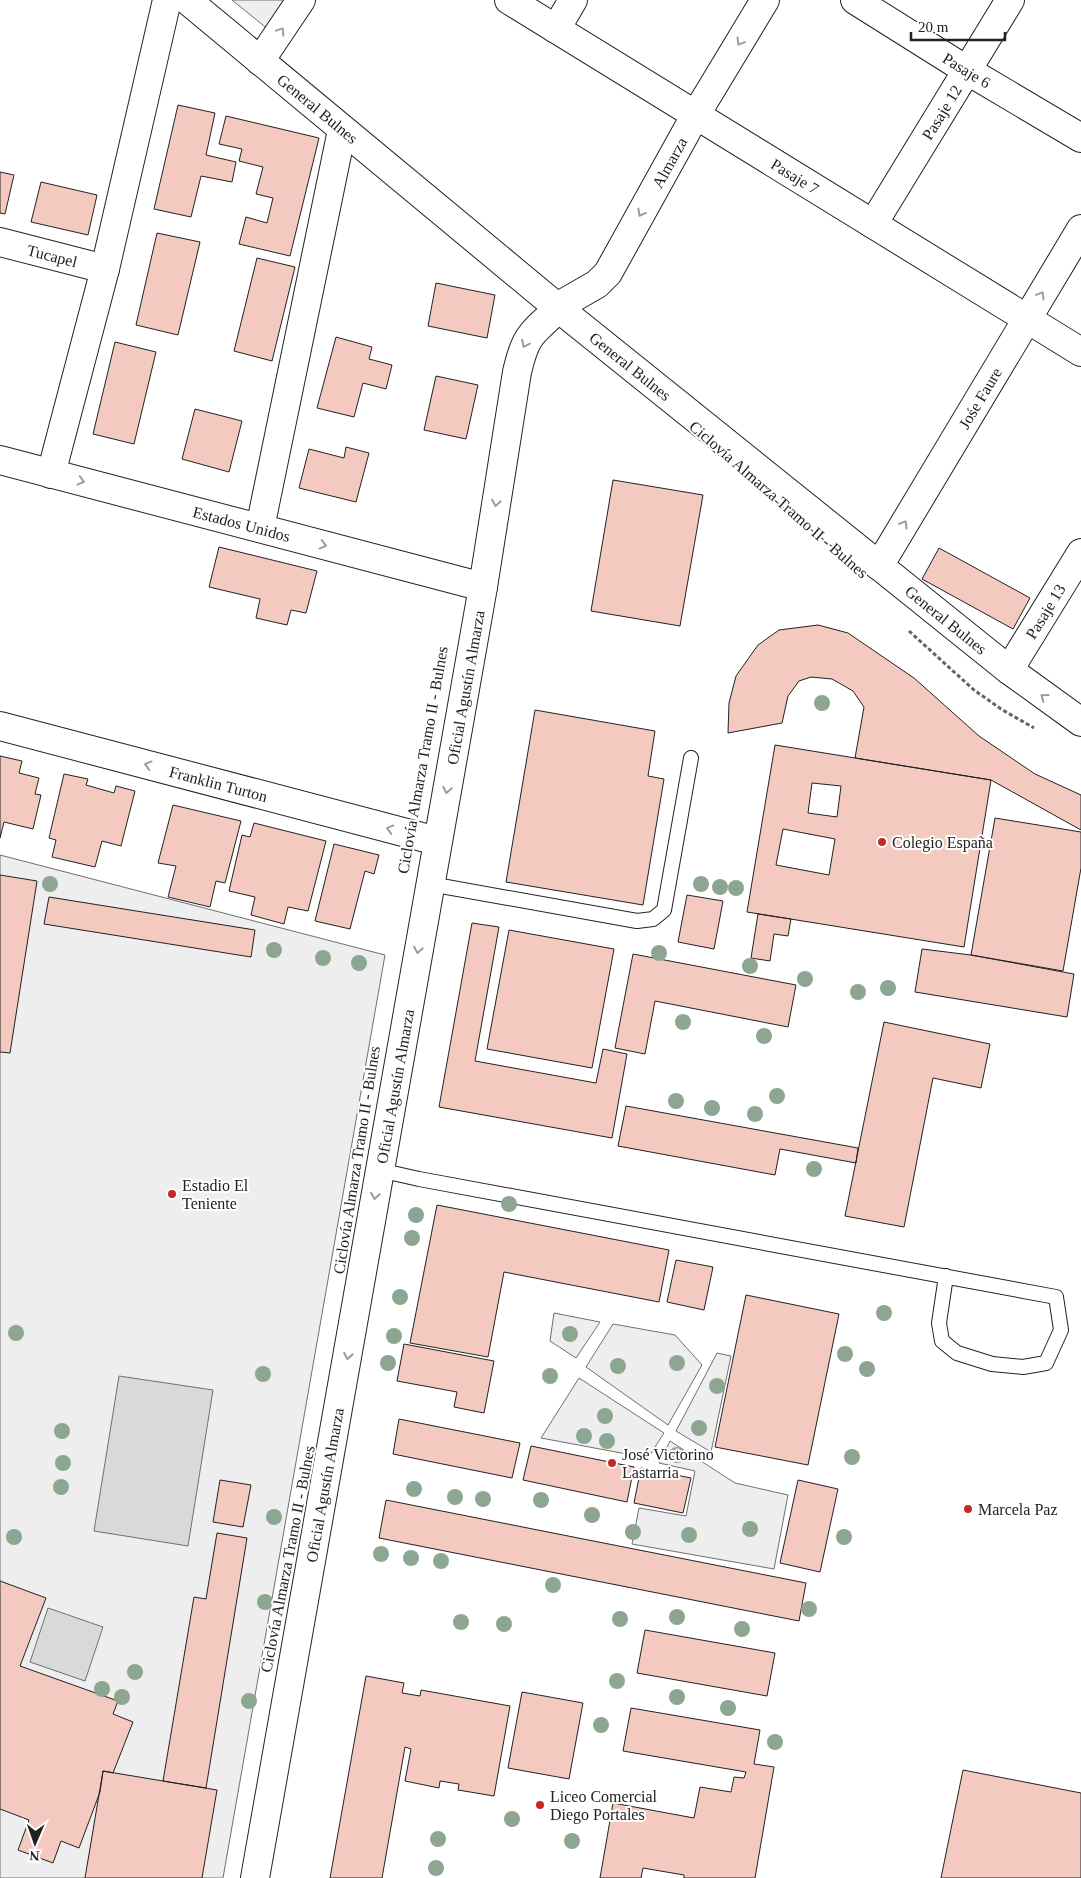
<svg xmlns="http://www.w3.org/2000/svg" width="1081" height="1878" font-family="Georgia,serif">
<rect width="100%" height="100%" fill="#fff"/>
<path fill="#eee" stroke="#6f6f6f" d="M 232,0 L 312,0 L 280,39 Z
M 0,855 L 385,955 L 223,1878 L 0,1878 Z
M 554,1313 L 600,1322 L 576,1358 L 550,1341 Z
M 613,1324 L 675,1335 L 702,1365 L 668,1425 L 586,1367 Z
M 717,1353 L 731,1356 L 711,1452 L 676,1431 Z
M 579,1378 L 664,1433 L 648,1458 L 541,1438 Z
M 670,1441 L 735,1483 L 788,1495 L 774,1569 L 632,1544 L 639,1508 L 686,1516 L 695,1471 L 659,1463 Z"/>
<path fill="#d9d9d9" stroke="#6f6f6f" d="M 119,1376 L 213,1390 L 188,1546 L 94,1531 Z
M 48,1608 L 103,1627 L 85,1681 L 30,1662 Z"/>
<path fill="#f3c9c0" stroke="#222" fill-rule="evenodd" d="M 178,105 L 215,113 L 206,155 L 236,162 L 232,182 L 201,176 L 191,217 L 154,209 Z
M 226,116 L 319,138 L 290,256 L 239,244 L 246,217 L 267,223 L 273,198 L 256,194 L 263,167 L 239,161 L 242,149 L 219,144 Z
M 0,172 L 14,175 L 5,214 L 0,213 Z
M 41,182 L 97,195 L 88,235 L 31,222 Z
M 157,233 L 200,242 L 178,335 L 136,325 Z
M 257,258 L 295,267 L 272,361 L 234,351 Z
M 436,283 L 495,295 L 487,338 L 428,326 Z
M 336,337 L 372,347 L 369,359 L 392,365 L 386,389 L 363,383 L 354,417 L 317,408 Z
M 115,342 L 156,352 L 134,444 L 93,434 Z
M 436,376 L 478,385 L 466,439 L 424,430 Z
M 195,409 L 242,421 L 229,472 L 182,459 Z
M 346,447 L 369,453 L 356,502 L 299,488 L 309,449 L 344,458 Z
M 613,480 L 703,495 L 680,626 L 591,611 Z
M 219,547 L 317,571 L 306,613 L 291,610 L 287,625 L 256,618 L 260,599 L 209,587 Z
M 939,548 L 1030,598 L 1013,629 L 922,579 Z
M 818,625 L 848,633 L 914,678 L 979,736 L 1035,774 L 1081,795 L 1081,830 L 991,780 L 855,758 L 864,707 L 853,691 L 832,679 L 811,677 L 799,681 L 788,696 L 782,723 L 728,733 L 729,703 L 736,676 L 758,645 L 779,630 Z
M 535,710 L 655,731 L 648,776 L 664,779 L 643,905 L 506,882 Z
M 775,745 L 991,780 L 964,947 L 747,912 ZM 812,783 L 841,786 L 837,817 L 808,813 ZM 783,829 L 835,839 L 829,875 L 776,865 Z
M 0,756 L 22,761 L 19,773 L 39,778 L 35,794 L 41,795 L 33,829 L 4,822 L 0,838 Z
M 64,774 L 88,779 L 86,785 L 114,793 L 116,786 L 135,791 L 121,846 L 102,841 L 95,867 L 52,857 L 56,840 L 49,838 Z
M 173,805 L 241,821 L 225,883 L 216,881 L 210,907 L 168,897 L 176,866 L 158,863 Z
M 995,818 L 1081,832 L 1081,868 L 1063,971 L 971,955 Z
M 254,823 L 326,841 L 308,911 L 288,907 L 284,924 L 251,915 L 255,897 L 229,891 L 242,835 L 250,837 Z
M 334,844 L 379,855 L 374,874 L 365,871 L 350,929 L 315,921 Z
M 0,875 L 37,881 L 10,1053 L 0,1052 Z
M 687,895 L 723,901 L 714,949 L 678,942 Z
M 49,897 L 255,930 L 251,957 L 44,924 Z
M 758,914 L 791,919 L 788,936 L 774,934 L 770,961 L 751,958 Z
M 472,923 L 499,927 L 475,1061 L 596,1083 L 603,1049 L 627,1054 L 612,1138 L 439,1107 Z
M 509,930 L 614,949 L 592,1068 L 487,1049 Z
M 922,949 L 971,955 L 1074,974 L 1067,1017 L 915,992 Z
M 633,954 L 796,985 L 788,1027 L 655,1001 L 645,1054 L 615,1048 Z
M 884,1022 L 990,1044 L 981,1088 L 933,1078 L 904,1227 L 845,1216 Z
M 626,1106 L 858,1148 L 856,1163 L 780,1149 L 775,1175 L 618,1146 Z
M 437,1205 L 669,1250 L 659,1302 L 504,1272 L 488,1357 L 410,1343 Z
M 676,1260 L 713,1267 L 704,1310 L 667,1302 Z
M 746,1295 L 839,1314 L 808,1465 L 715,1447 Z
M 404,1344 L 494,1361 L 484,1413 L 454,1407 L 457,1392 L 397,1381 Z
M 399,1419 L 520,1443 L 512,1478 L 393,1454 Z
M 531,1446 L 634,1467 L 627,1502 L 523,1480 Z
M 641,1468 L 691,1478 L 683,1513 L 634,1503 Z
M 220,1480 L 251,1485 L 243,1527 L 213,1522 Z
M 798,1480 L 838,1489 L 820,1572 L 780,1563 Z
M 386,1500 L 806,1583 L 799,1621 L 379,1538 Z
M 217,1533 L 247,1538 L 206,1788 L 163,1781 L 194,1597 L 206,1599 Z
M 0,1581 L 46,1598 L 20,1666 L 118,1701 L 113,1714 L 133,1722 L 113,1773 L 103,1771 L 100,1792 L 79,1848 L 61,1841 L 53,1863 L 18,1850 L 29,1820 L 0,1809 Z
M 645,1630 L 775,1653 L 767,1696 L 637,1673 Z
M 366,1676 L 404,1683 L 402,1693 L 420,1696 L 421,1690 L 510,1706 L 494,1796 L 458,1790 L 459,1784 L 440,1781 L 439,1788 L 405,1781 L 411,1749 L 405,1747 L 382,1878 L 330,1878 Z
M 522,1692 L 583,1703 L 569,1779 L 508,1768 Z
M 631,1708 L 760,1730 L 754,1764 L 774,1767 L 755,1878 L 684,1878 L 684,1875 L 643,1868 L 641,1878 L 600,1878 L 613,1803 L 694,1818 L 700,1787 L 731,1792 L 734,1777 L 744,1778 L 746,1772 L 623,1751 Z
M 963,1770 L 1081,1793 L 1081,1878 L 941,1878 Z
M 103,1771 L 217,1790 L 202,1878 L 85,1878 Z"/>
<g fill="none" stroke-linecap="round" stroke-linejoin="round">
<g stroke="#222" stroke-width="16">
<path id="lane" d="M 430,884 L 637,921 L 653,919 L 664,910 L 691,758
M 379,1170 L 419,1179 L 1056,1297 L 1061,1330 L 1046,1363 L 1023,1367 L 992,1364 L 957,1353 L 942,1341 L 939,1323 L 946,1276"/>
</g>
<g stroke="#222" stroke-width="30">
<g id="street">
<path id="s1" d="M 509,0 L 1081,352"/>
<path id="s2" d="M 855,0 L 968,71 L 1081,138"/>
<path d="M 556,29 L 573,0"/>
<path d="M 260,61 L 301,0"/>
<path id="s3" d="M 873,224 L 1010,0"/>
<path id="s4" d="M 0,242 L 105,269"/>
<path id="s5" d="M 0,460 L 483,587"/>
<path d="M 51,474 L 105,269 L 167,0"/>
<path d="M 260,528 L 342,130"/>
<path id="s6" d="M 1009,670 L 1081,553"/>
<path id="s7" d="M 0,726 L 437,841"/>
</g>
</g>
<g stroke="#222" stroke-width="30">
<g id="secondary">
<path id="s8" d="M 187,0 L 557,307 L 1009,670 L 1081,722"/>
<path id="s9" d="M 879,566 L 1081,229"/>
<path id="s10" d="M 255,1878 L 483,587 L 517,372 C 525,338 529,335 555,312 L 557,307 L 597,284 L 608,273 L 695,116 L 765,0"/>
</g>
</g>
<path stroke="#646464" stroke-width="3" stroke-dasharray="4 2.5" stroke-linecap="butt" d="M 909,631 L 974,690 L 1001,709 L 1034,728"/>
<use href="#lane" stroke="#fff" stroke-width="14"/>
<use href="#street" stroke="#fff" stroke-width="28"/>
<use href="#secondary" stroke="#fff" stroke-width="28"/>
</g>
<g fill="#8da692">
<circle cx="822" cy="703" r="8"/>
<circle cx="50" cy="884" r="8"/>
<circle cx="701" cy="884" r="8"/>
<circle cx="720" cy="887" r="8"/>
<circle cx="736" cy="888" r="8"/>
<circle cx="274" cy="950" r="8"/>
<circle cx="659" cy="953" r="8"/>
<circle cx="323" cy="958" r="8"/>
<circle cx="359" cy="963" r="8"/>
<circle cx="750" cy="966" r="8"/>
<circle cx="805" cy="979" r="8"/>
<circle cx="888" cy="988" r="8"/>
<circle cx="858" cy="992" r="8"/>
<circle cx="683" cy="1022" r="8"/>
<circle cx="764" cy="1036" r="8"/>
<circle cx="777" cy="1096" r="8"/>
<circle cx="676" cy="1101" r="8"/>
<circle cx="712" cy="1108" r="8"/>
<circle cx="755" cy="1114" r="8"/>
<circle cx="814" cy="1169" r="8"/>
<circle cx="509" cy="1204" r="8"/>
<circle cx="416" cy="1215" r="8"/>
<circle cx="412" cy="1238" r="8"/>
<circle cx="400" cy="1297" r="8"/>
<circle cx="884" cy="1313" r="8"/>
<circle cx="16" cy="1333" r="8"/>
<circle cx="570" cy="1334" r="8"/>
<circle cx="394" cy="1336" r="8"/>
<circle cx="845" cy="1354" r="8"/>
<circle cx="388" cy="1363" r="8"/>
<circle cx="677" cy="1363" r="8"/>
<circle cx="618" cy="1366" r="8"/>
<circle cx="867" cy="1369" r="8"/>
<circle cx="263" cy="1374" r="8"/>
<circle cx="550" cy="1376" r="8"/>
<circle cx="717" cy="1386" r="8"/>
<circle cx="605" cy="1416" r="8"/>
<circle cx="699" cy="1428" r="8"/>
<circle cx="62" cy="1431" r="8"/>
<circle cx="584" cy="1436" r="8"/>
<circle cx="607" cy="1441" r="8"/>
<circle cx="677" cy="1455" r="8"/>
<circle cx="852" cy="1457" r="8"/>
<circle cx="63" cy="1463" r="8"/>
<circle cx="61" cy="1487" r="8"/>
<circle cx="414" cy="1489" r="8"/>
<circle cx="455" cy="1497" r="8"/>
<circle cx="483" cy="1499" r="8"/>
<circle cx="541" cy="1500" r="8"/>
<circle cx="592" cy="1515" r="8"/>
<circle cx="274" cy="1517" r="8"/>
<circle cx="750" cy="1529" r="8"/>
<circle cx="633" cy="1532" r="8"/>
<circle cx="689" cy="1535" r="8"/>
<circle cx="14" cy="1537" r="8"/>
<circle cx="844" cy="1537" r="8"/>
<circle cx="381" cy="1554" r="8"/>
<circle cx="411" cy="1558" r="8"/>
<circle cx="441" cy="1561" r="8"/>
<circle cx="553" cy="1585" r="8"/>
<circle cx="265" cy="1602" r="8"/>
<circle cx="809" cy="1609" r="8"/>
<circle cx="677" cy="1617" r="8"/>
<circle cx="620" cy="1619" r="8"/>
<circle cx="461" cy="1622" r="8"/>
<circle cx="504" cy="1624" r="8"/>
<circle cx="742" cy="1629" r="8"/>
<circle cx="135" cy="1672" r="8"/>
<circle cx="617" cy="1681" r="8"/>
<circle cx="102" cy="1689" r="8"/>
<circle cx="122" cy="1697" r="8"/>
<circle cx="677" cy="1697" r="8"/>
<circle cx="249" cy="1701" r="8"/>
<circle cx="728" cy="1708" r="8"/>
<circle cx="601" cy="1725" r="8"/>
<circle cx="775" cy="1742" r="8"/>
<circle cx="512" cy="1819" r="8"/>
<circle cx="438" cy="1839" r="8"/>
<circle cx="572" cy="1841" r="8"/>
<circle cx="436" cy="1868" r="8"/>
</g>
<defs><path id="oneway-chevron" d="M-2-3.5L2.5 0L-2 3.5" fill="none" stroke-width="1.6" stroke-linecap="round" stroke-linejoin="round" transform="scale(1.25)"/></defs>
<g stroke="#9c9c9c">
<use href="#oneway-chevron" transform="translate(281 31) rotate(-56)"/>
<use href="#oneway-chevron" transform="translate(740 42) rotate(121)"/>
<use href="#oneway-chevron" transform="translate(641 213) rotate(119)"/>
<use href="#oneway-chevron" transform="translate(1041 295) rotate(-59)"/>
<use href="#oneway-chevron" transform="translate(525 344) rotate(116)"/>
<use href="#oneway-chevron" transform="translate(81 481) rotate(15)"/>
<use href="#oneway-chevron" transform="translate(496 503) rotate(99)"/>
<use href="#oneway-chevron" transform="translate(904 524) rotate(-59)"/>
<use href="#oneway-chevron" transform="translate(323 545) rotate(15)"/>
<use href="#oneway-chevron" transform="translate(1044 697) rotate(-144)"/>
<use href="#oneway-chevron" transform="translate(148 765) rotate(-165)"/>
<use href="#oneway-chevron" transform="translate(447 790) rotate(100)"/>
<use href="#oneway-chevron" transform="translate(390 829) rotate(-165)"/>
<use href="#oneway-chevron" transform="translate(418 950) rotate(100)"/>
<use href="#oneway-chevron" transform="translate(375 1196) rotate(99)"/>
<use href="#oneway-chevron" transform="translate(348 1356) rotate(100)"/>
</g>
<g fill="#c62828" stroke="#fff" stroke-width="2">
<circle cx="882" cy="842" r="5"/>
<circle cx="172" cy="1194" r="5"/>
<circle cx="612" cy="1463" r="5"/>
<circle cx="968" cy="1509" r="5"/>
<circle cx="540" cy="1805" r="5"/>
</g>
<g text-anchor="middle" stroke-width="4" stroke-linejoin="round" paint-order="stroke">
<g font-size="16" fill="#222" stroke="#fff">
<text dy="6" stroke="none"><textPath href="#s2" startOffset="132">Pasaje 6</textPath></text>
<text dy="6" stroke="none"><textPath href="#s8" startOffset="170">General Bulnes</textPath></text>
<text dy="6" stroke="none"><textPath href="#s3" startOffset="131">Pasaje 12</textPath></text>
<text dy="6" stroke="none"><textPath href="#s10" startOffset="1795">Almarza</textPath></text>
<text dy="6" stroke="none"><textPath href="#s1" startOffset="336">Pasaje 7</textPath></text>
<text dy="6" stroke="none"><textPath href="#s4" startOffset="54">Tucapel</textPath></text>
<text dy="6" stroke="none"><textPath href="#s8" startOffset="575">General Bulnes</textPath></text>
<text dy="6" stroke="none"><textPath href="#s9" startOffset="196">Jośe Faure</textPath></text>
<text transform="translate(779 499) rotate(41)" y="6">Ciclovía Almarza Tramo II - Bulnes</text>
<text dy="6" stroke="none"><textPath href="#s5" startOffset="250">Estados Unidos</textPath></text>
<text dy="6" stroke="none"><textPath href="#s6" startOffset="69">Pasaje 13</textPath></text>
<text dy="6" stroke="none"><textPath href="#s8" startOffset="980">General Bulnes</textPath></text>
<text dy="6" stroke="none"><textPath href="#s10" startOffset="1209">Oficial Agustín Almarza</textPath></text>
<text transform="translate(422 760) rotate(-80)" y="6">Ciclovía Almarza Tramo II - Bulnes</text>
<text dy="6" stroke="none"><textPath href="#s7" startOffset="226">Franklin Turton</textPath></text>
<text dy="6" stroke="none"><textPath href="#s10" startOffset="804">Oficial Agustín Almarza</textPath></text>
<text transform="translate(356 1160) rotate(-81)" y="6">Ciclovía Almarza Tramo II - Bulnes</text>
<text dy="6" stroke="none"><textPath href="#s10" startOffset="399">Oficial Agustín Almarza</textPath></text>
<text transform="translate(287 1559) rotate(-79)" y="6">Ciclovía Almarza Tramo II - Bulnes</text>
</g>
<g font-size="16" fill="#222" stroke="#fff" text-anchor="start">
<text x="892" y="848">Colegio España</text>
<text x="182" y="1191">Estadio El<tspan x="182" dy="18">Teniente</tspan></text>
<text x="622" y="1460">José Victorino<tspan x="622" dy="18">Lastarria</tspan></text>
<text x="978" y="1515">Marcela Paz</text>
<text x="550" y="1802">Liceo Comercial<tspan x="550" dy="18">Diego Portales</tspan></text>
</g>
</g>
<g transform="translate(35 1843) rotate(182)" stroke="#ffffff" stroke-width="4" paint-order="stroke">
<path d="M0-4L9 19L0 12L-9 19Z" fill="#222222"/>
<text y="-8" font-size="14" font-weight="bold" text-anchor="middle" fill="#222222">N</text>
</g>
<path d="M911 32v8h94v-8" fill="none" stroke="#222222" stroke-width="2.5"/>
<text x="918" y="32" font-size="15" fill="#222222" stroke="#ffffff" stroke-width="4" paint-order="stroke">20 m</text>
</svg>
